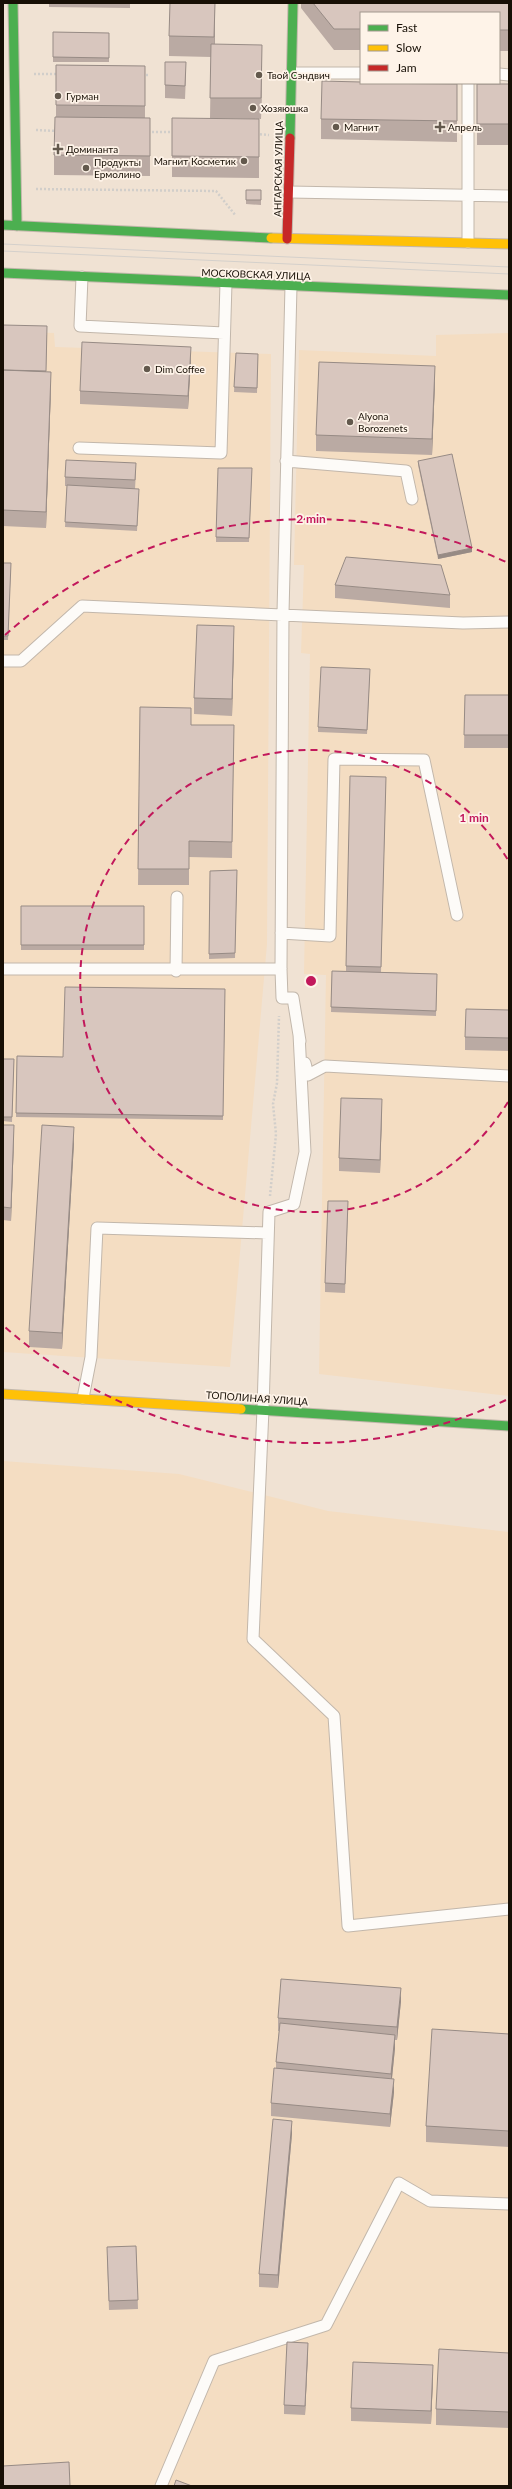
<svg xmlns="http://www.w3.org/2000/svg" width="512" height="2489" font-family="Lato,sans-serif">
<rect width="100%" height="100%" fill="#f0e2d3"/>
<path fill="#f4ddc2" d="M 3,331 L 54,333 L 55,347 L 271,354 L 267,944 L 230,1367 L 3,1352 Z
M 509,333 L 509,1396 L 319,1374 L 326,975 L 304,974 L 310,654 L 301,653 L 304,565 L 294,565 L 299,350 L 436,356 L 436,335 Z
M 3,1461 L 179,1474 L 328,1511 L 509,1532 L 509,2486 L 3,2486 Z"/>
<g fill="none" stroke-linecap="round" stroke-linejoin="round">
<g stroke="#c2b7ab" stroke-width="13">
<path id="lane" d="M 291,73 L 361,73
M 499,74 L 509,75
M 468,83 L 468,242
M 289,192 L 509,196
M 82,277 L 80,326 L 224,333
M 291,286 L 283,613 L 281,969 L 282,998 L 293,998 L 300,1041
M 79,448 L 221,453 L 226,283
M 286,461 L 406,471 L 412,499
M 3,661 L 21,661 L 82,606 L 463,623 L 509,622
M 281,933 L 330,936 L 334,759 L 424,760 L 457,915
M 3,969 L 281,969
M 176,971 L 177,897
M 299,1034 L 305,1152 L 294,1204 L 269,1212 L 263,1409 L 253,1639 L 334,1716 L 348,1926 L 509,1909
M 305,1063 L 308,1075 L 325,1066 L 509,1076
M 83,1398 L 91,1357 L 97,1228 L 267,1233
M 161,2486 L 214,2361 L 326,2325 L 399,2183 L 430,2201 L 509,2204"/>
</g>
<g stroke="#c2b7ab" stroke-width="11">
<path id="fast" d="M 13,3 L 17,226
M 290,138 L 293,3
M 3,225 L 271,238
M 3,273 L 509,295
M 241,1409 L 509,1426"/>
</g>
<g stroke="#c2b7ab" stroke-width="11">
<path id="slow" d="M 271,238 L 509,244
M 3,1394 L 241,1409"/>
</g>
<g stroke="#c2b7ab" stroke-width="11">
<path id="jam" d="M 287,239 L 290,138"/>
</g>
<path stroke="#d1ceca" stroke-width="2.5" stroke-dasharray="2 2" stroke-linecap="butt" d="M 34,74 L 59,74
M 142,75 L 150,75
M 36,130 L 57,131
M 148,132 L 175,132
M 256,134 L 269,135
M 36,189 L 216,191 L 236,216
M 270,1196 L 276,1134 L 273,1104 L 277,1083 L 279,1016"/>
<use href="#lane" stroke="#fdfbf8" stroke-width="11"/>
<use href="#fast" stroke="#4caf50" stroke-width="9"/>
<use href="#slow" stroke="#ffc107" stroke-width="9"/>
<use href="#jam" stroke="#c62828" stroke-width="9"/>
<path stroke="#d4d0cb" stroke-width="1" d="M 3,244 L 509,267
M 3,251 L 509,274"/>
</g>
<path fill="#baaaa3" d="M 49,3 L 130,3 L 130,8 L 49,7 Z
M 215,3 L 215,44 L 262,66 L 261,119 L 210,118 L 211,57 L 169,56 L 169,36 Z
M 301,3 L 509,3 L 509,51 L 499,51 L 499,13 L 361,13 L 361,50 L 334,50 L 301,8 Z
M 53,32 L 109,33 L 109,62 L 53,62 Z
M 56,65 L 145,66 L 145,118 L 150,118 L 150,176 L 54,175 L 54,155 L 56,117 Z
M 186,75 L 185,99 L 165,98 L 165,85 Z
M 477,84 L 509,84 L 509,145 L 477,145 Z
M 457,105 L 457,142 L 321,139 L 321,119 Z
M 259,119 L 259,178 L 172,177 L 172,156 Z
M 261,190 L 261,205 L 246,204 L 246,200 Z
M 3,325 L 47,335 L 46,371 L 51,388 L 46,528 L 3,526 Z
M 236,353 L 258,354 L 257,393 L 234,392 Z
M 191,360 L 188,409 L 80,404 L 80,391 Z
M 435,382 L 432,455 L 316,451 L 316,435 Z
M 418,461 L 472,552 L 438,559 L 418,465 Z
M 252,468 L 249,542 L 216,542 L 216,537 Z
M 136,472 L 135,489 L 139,494 L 137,531 L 65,527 L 67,486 L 65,486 L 65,477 Z
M 3,563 L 11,563 L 8,640 L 3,640 Z
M 335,585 L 450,595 L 450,608 L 335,598 Z
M 234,643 L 232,716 L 194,714 L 194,698 Z
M 370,674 L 367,734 L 318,732 L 318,727 Z
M 465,695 L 509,695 L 509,748 L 464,748 Z
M 140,707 L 191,725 L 234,725 L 232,858 L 189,857 L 189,885 L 138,885 Z
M 386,777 L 381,972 L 437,974 L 436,1016 L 331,1012 L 332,971 L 346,971 L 346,966 Z
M 237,870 L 235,958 L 209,959 L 210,871 Z
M 21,906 L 144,906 L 144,950 L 21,950 Z
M 225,989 L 223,1120 L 16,1117 L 17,1056 L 63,1057 Z
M 509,1010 L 509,1051 L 465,1050 L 465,1037 Z
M 3,1059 L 14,1059 L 12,1122 L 3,1121 Z
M 382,1112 L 380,1173 L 339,1171 L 339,1158 Z
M 3,1125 L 14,1138 L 11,1221 L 3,1220 Z
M 74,1143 L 62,1349 L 29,1347 L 29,1331 Z
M 348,1210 L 345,1293 L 325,1292 L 325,1283 Z
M 401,2001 L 397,2040 L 395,2040 L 395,2048 L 392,2079 L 394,2092 L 390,2127 L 271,2116 L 271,2103 L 276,2068 L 276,2062 L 279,2031 L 278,2031 L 278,2018 Z
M 509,2034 L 509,2147 L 426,2142 L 426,2126 Z
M 292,2134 L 278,2288 L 259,2287 L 259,2274 Z
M 136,2246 L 138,2309 L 109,2310 L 107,2256 Z
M 308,2352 L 305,2415 L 284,2414 L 284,2405 Z
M 509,2353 L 509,2428 L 436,2425 L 436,2409 Z
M 433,2378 L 431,2424 L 351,2421 L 351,2408 Z"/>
<path fill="#978b85" d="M 215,3 L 214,57 L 214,37 Z
M 262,45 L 262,66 L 261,119 L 261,98 Z
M 191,347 L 191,360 L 188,409 L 188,396 Z
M 435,366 L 435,382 L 432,455 L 432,439 Z
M 51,372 L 51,388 L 46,528 L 46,512 Z
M 472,548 L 472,552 L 438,559 L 438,555 Z
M 234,626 L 234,643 L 232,716 L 232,699 Z
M 382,1099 L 382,1112 L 380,1173 L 380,1160 Z
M 14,1125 L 14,1138 L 11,1221 L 11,1208 Z
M 74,1127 L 74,1143 L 62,1349 L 62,1333 Z
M 401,1988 L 401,2001 L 397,2040 L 397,2027 Z
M 395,2035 L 395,2048 L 391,2087 L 391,2074 Z
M 394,2079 L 394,2092 L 390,2127 L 390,2114 Z
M 292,2121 L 292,2134 L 278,2288 L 278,2275 Z
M 308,2343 L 308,2352 L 305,2415 L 305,2406 Z
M 433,2365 L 433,2378 L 431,2424 L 431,2411 Z"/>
<path fill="#d8c6be" stroke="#978b85" d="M 170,3 L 215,3 L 214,37 L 169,36 Z
M 313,3 L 509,3 L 509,30 L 499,30 L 499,13 L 361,13 L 361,29 L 334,29 Z
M 53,32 L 109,33 L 109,58 L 53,57 Z
M 211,44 L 262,45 L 261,98 L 210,98 Z
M 165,62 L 186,62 L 185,86 L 165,85 Z
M 56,65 L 145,66 L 145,106 L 56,105 Z
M 322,81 L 361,82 L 361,83 L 457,84 L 457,121 L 321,119 Z
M 477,84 L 509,84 L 509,124 L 477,124 Z
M 55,117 L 150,118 L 150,156 L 54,155 Z
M 172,118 L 259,119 L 259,157 L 172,156 Z
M 246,190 L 261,190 L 261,200 L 246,200 Z
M 3,325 L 47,326 L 46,371 L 3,370 Z
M 82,342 L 191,347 L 188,396 L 80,391 Z
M 236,353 L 258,354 L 257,388 L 234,387 Z
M 319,362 L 435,366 L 432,439 L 316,435 Z
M 3,370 L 51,372 L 46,512 L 3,510 Z
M 452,454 L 472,548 L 438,555 L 418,461 Z
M 66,460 L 136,463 L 135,480 L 65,477 Z
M 218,468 L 252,468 L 249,538 L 216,537 Z
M 67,485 L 139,489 L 137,526 L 65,522 Z
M 346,557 L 441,565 L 450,595 L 335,585 Z
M 3,563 L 11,563 L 8,636 L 3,636 Z
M 197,625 L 234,626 L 232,699 L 194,698 Z
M 321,667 L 370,669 L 367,730 L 318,727 Z
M 465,695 L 509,695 L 509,735 L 464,735 Z
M 140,707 L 191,708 L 191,725 L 234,725 L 232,842 L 189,841 L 189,869 L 138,869 Z
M 350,776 L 386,777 L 381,967 L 346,966 Z
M 237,870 L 235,953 L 209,954 L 210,871 Z
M 21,906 L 144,906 L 144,945 L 21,945 Z
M 332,971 L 437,974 L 436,1011 L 331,1007 Z
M 65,987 L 225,989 L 223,1116 L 16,1113 L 17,1056 L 63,1057 Z
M 466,1009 L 509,1010 L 509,1038 L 465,1037 Z
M 3,1059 L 14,1059 L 12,1117 L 3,1117 Z
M 341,1098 L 382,1099 L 380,1160 L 339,1158 Z
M 3,1125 L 14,1125 L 11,1208 L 3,1207 Z
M 42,1125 L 74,1127 L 62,1333 L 29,1331 Z
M 328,1201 L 348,1201 L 345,1284 L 325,1283 Z
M 281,1979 L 401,1988 L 397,2027 L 278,2018 Z
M 280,2023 L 395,2035 L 391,2074 L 276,2062 Z
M 432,2029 L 509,2034 L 509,2131 L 426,2126 Z
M 274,2068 L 394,2079 L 390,2114 L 271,2103 Z
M 273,2119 L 292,2121 L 278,2275 L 259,2274 Z
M 136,2246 L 138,2300 L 109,2301 L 107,2247 Z
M 287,2342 L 308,2343 L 305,2406 L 284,2405 Z
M 439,2349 L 509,2353 L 509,2412 L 436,2409 Z
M 353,2362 L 433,2365 L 431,2411 L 351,2408 Z
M 69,2462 L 70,2486 L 3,2486 L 3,2466 Z
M 176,2480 L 192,2486 L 174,2486 Z"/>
<g fill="none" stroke="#c2185b" stroke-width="2" stroke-dasharray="7 5">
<path d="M508 1102A231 231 0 1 1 508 860"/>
<path d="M506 1400A462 462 0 0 1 5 1327M5 635A462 462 0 0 1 506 562"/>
</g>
<g fill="#63594d" stroke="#fef3e8" stroke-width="1.5">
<circle cx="259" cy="75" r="4"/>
<circle cx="58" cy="96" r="4"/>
<circle cx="253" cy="108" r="4"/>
<circle cx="336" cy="127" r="4"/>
<path d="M438 121h4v4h4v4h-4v4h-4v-4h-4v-4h4z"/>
<path d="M56 143h4v4h4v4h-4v4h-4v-4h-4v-4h4z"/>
<circle cx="244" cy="161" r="4"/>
<circle cx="86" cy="168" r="4"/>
<circle cx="147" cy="369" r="4"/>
<circle cx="350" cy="422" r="4"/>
</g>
<g text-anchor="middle" stroke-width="3.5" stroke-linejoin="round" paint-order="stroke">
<g font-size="10" fill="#170f05" stroke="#fef3e8" text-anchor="start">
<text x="267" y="79">Твой Сэндвич</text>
<text x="66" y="100">Гурман</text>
<text x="261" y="112">Хозяюшка</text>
<text x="344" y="131">Магнит</text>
<text x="448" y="131">Апрель</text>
<text x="66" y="153">Доминанта</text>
<text x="236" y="165" text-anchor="end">Магнит Косметик</text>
<text x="94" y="166">Продукты<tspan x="94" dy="12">Ермолино</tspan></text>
<text x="155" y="373">Dim Coffee</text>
<text x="358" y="420">Alyona<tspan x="358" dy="12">Borozenets</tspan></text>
</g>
<g font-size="10" fill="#170f05" stroke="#fef3e8">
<text transform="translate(278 169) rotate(-89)" y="4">АНГАРСКАЯ УЛИЦА</text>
<text transform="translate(256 274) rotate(2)" y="4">МОСКОВСКАЯ УЛИЦА</text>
<text transform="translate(257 1398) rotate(4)" y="4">ТОПОЛИНАЯ УЛИЦА</text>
</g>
</g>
<circle cx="311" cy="981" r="6" fill="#c2185b" stroke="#fef3e8" stroke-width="2"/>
<g font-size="12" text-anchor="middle" font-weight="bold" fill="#c2185b" stroke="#fef3e8" stroke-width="3.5" stroke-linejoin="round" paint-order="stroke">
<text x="311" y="523">2 min</text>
<text x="474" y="822">1 min</text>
</g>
<rect width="512" height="2489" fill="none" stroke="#170f05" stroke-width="8"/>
<rect x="360" y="12" width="140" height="72" fill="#fef3e8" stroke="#a2988d"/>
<rect x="368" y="25" width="20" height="6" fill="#4caf50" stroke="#a2988d"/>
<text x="396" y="32" font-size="12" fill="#170f05">Fast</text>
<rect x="368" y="45" width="20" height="6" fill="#ffc107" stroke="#a2988d"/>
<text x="396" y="52" font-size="12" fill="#170f05">Slow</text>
<rect x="368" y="65" width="20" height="6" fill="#c62828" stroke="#a2988d"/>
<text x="396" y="72" font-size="12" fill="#170f05">Jam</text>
</svg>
